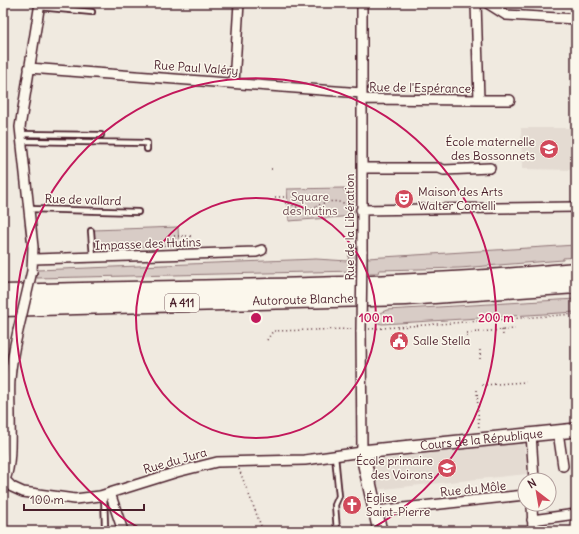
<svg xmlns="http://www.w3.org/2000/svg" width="579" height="534" font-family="Delius,sans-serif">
<rect width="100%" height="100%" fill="#f0eae0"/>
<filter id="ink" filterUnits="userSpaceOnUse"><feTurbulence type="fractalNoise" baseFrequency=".025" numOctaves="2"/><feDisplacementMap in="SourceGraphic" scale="8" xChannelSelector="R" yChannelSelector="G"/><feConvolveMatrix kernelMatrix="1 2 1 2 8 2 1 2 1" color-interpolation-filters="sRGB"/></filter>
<g filter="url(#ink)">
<path fill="#e4dbd2" d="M 521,128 L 576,128 L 576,170 L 522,169 Z
M 524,442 L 527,474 L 373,490 L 367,461 Z"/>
<path fill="#d8ccc6" stroke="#917678" d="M 344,188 L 344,191 L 353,191 L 354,216 L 289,221 L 287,189 Z
M 178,227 L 179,245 L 95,248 L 93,230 Z
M 576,245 L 576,257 L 563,258 L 563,260 L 460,268 L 379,270 L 378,273 L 368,273 L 367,258 Z
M 356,253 L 356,271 L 37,278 L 37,270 L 316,259 L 348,261 L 349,254 Z
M 576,299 L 576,312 L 382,324 L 378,323 L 375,317 L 377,314 L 387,310 Z"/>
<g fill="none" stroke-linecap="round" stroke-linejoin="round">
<g stroke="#4a1f2b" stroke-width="8">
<path id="lane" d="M 39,7 L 92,12
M 20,134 L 101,135
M 20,141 L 147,143 L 147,149
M 29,209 L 138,212
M 91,231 L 93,257
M 335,456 L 339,496 L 335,505 L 337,531
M 104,495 L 105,526"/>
</g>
<g stroke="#4a1f2b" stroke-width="12">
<path id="street" d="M 487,3 L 506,15 L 576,19
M 29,68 L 362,93
M 234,83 L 239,3
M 362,99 L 479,100 L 476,3
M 479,100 L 510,100
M 362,168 L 439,168 L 444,170 L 490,168
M 361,210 L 576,207
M 362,252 L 362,3
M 34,259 L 256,252 L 262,250
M 32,271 L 33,247 L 20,127 L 40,3
M 558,432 L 563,466
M 531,434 L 534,480
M 5,480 L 12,487 L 23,492 L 75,499 L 100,496 L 177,472 L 217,462 L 305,460 L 362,452 L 361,331
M 3,482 C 15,470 8,400 10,380 C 11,364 14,348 18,331
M 110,493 L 123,531
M 532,504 L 533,531
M 375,511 L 525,495
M 532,520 L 576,514"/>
</g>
<g stroke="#4a1f2b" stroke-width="16">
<g id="secondary">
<path id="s1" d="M 380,531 L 362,452 L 576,430"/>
</g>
</g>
<g stroke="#4a1f2b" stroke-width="19">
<g id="highway">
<path d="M 3,293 C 194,287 386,289 576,271"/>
<path id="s2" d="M 3,308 L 406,297 L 576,285"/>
</g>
</g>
<path stroke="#4a1f2b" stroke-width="1.5" stroke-dasharray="1 3" stroke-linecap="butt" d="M 271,169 L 274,169
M 275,197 L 284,197
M 285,203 C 292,202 296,209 305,209 C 313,210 320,203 328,202 C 337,200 345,204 353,205
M 174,236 L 191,236
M 369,329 L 576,314
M 502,330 L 503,335
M 467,337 L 467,333 L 515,329
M 267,340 L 273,331 L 353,329
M 480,350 L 480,361
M 482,385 L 526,382
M 477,390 L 479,430
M 239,469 L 263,531"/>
<use href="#lane" stroke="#fbf7ec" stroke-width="4.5"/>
<use href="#street" stroke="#fbf7ec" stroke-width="9"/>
<use href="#secondary" stroke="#fbf7ec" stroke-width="13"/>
<use href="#highway" stroke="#fbf7ec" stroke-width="16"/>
<g stroke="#4a1f2b" stroke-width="12" stroke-linecap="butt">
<path id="street-bridge" d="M 18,331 L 32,271
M 361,331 L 362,252"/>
</g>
<use href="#street-bridge" stroke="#fbf7ec" stroke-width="9"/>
</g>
</g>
<g fill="none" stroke="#c2185b" stroke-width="2">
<circle cx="256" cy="318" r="120"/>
<path d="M145 531A240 240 0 1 1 367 531"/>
</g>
<defs>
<g id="school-disc" transform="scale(1)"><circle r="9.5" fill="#d1495b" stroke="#fbf7ec"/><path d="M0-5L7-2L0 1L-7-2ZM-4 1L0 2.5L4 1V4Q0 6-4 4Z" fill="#fff"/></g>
<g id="theatre-disc" transform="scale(1)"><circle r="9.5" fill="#d1495b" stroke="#fbf7ec"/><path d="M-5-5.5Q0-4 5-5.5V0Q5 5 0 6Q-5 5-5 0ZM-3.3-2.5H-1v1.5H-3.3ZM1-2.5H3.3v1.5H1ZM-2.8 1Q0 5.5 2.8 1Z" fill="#fff"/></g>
<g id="civic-disc" transform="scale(1)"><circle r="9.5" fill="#d1495b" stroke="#fbf7ec"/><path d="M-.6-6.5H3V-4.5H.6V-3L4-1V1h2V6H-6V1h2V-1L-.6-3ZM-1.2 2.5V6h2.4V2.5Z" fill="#fff"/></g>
<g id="church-disc" transform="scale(1)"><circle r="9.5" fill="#d1495b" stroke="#fbf7ec"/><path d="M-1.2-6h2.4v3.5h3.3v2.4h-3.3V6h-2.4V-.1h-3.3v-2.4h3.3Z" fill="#fff"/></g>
</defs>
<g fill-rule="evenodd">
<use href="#school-disc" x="549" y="149"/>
<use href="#theatre-disc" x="404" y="199"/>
<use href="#civic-disc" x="399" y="341"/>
<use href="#school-disc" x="447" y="468"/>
<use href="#church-disc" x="352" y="505"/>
</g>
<g text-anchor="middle" stroke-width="3" stroke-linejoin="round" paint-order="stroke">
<rect fill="#fbf7ec" stroke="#7f6065" stroke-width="1" x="165" y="294" width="34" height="18" rx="3"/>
<g font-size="11" font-weight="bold" fill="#4a1f2b">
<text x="182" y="307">A 411</text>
</g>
<g font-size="12" fill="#4a1f2b" stroke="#fbf7ec">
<text transform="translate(196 68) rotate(4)" y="4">Rue Paul Valéry</text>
<text transform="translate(420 88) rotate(1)" y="4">Rue de l'Espérance</text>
<text transform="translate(83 200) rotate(2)" y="4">Rue de vallard</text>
<text transform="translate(350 227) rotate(-90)" y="4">Rue de la Libération</text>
<text transform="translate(148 244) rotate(-2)" y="4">Impasse des Hutins</text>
<text dy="4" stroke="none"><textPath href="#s2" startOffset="300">Autoroute Blanche</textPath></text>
<text dy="4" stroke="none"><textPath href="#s1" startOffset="201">Cours de la République</textPath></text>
<text transform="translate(175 461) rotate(-16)" y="4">Rue du Jura</text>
<text transform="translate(473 489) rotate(-6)" y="4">Rue du Môle</text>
</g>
<g font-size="12" fill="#4a1f2b" stroke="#fbf7ec" text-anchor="start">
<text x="535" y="146" text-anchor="end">École maternelle<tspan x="535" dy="14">des Bossonnets</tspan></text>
<text x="418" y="196">Maison des Arts<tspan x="418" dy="14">Walter Comelli</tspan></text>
<text x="413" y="345">Salle Stella</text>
<text x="433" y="465" text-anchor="end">École primaire<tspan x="433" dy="14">des Voirons</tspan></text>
<text x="366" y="502">Église<tspan x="366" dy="14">Saint-Pierre</tspan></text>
</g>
<g font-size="12" fill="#6e4a52" stroke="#fbf7ec">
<text x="310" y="201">Square<tspan x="310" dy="14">des hutins</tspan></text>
</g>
</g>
<circle cx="256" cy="318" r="6" fill="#c2185b" stroke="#fbf7ec" stroke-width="2"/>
<g font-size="12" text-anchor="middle" font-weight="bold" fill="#c2185b" stroke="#fbf7ec" stroke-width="3" stroke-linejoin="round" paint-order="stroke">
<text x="376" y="322">100 m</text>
<text x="496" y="322">200 m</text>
</g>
<rect width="579" height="534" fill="none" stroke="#fbf7ec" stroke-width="16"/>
<rect x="8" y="8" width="563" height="518" fill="none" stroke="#4a1f2b" stroke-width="1.5" filter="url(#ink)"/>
<g transform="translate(537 492) rotate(329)"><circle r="19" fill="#fbf7ec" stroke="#b4a19f"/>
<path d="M0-3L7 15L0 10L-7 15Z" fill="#d1495b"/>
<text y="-6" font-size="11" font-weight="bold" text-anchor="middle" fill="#4a1f2b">N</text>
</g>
<path d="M24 504v6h120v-6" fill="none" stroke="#4a1f2b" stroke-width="2"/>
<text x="30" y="504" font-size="12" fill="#4a1f2b" stroke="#fbf7ec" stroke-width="3" paint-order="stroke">100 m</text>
</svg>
